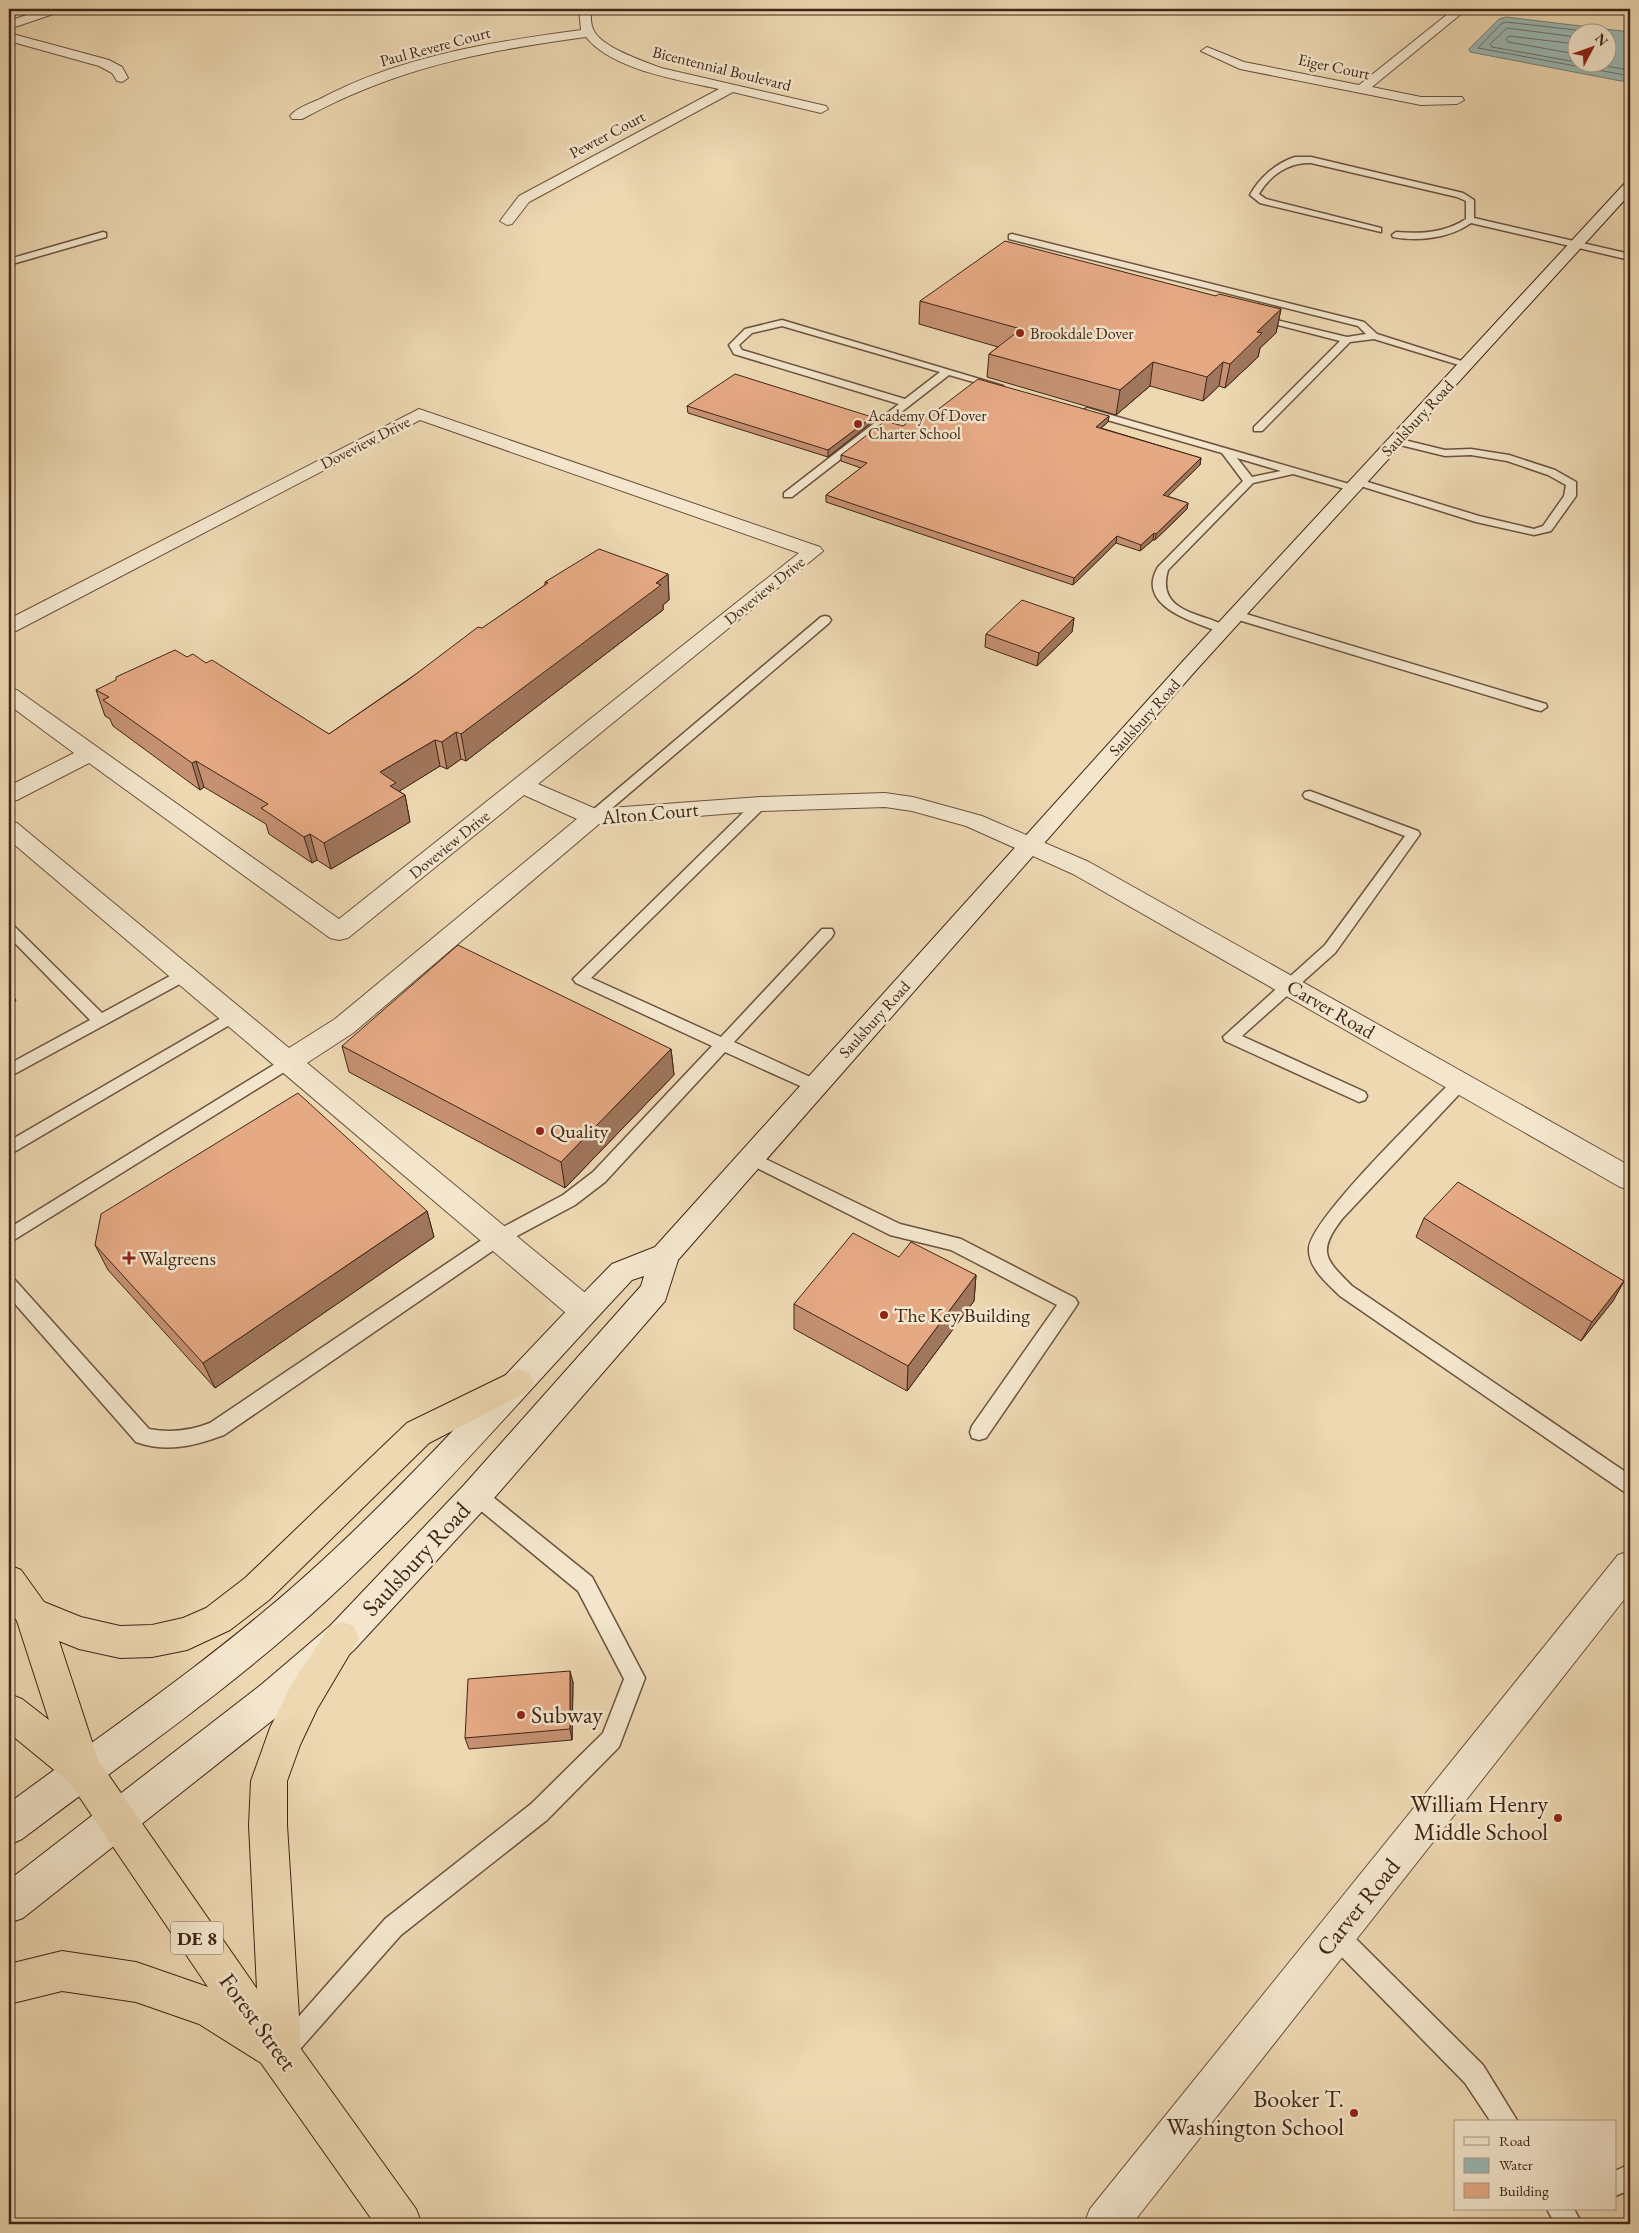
<svg xmlns="http://www.w3.org/2000/svg" width="1639" height="2233" font-family="'EB Garamond',serif">
<rect width="100%" height="100%" fill="#edd8b2"/>
<filter id="stains"><feTurbulence type="fractalNoise" baseFrequency=".004" numOctaves="4"/><feColorMatrix values="0 0 0 0 .2 0 0 0 0 .09 0 0 0 0 .02 0 0 0 .5 -.17"/></filter>
<radialGradient id="worn" r=".72"><stop offset=".6" stop-color="#630" stop-opacity="0"/><stop offset="1" stop-color="#630" stop-opacity=".3"/></radialGradient>
<path fill="#9bb8b4" stroke="#777d75" fill-rule="evenodd" d="M 1506,17 L 1630,32 L 1630,81 L 1621,81 L 1470,52 L 1469,49 L 1499,19 ZM 1576,32 L 1606,32 L 1606,62 L 1576,62 Z"/>
<g fill="none" stroke-linecap="round" stroke-linejoin="round">
<path stroke="#6e6e66" stroke-width="1" d="M 1593,32 L 1506,22 L 1501,24 L 1478,48 L 1630,76
M 1576,37 L 1507,28 L 1490,44 L 1492,47 L 1576,62
M 1576,44 L 1509,36 L 1506,39 L 1508,42 L 1576,54
M 1580,62 L 1630,70"/>
<g stroke="#6b523e" stroke-width="3">
<path id="lane" d="M 1295,157 L 1311,157 L 1463,193 L 1474,200 L 1474,218 L 1630,254 L 1630,260 L 1471,223 C 1450,238 1418,242 1393,237 L 1392,235 L 1396,232 C 1421,234 1444,233 1466,219 L 1466,201 L 1457,197 L 1311,163 C 1289,162 1270,175 1259,194 L 1266,199 L 1381,228 L 1381,232 L 1260,203 L 1250,195 C 1259,178 1276,163 1295,157 Z
M 103,232 L 106,233 L 106,237 L 9,265 L 9,259 Z
M 1012,234 L 1364,322 L 1377,334 L 1471,364 L 1462,366 L 1374,339 L 1350,342 L 1262,431 L 1254,431 L 1254,427 L 1340,341 L 1255,319 L 1255,315 L 1347,337 L 1366,334 L 1358,326 L 1009,239 L 1009,235 Z
M 782,320 L 1003,386 L 998,389 L 949,375 L 792,497 L 784,497 L 784,493 L 899,404 L 734,354 L 729,345 L 745,329 ZM 782,326 L 940,372 L 905,399 L 742,350 L 739,345 L 752,333 Z
M 1087,408 L 1356,486 L 1358,488 L 1352,491 L 1293,474 L 1253,483 L 1168,570 C 1158,604 1185,611 1212,620 C 1218,623 1225,624 1229,629 L 1223,633 L 1219,632 C 1192,621 1135,606 1158,567 L 1243,481 L 1222,453 L 1083,413 L 1082,411 ZM 1237,458 L 1281,471 L 1252,477 Z
M 1396,438 L 1445,450 L 1471,449 L 1509,455 L 1555,470 L 1576,482 L 1576,496 L 1551,531 L 1534,535 L 1476,522 L 1354,484 L 1352,482 L 1358,479 L 1479,516 L 1534,529 L 1543,526 L 1564,496 L 1566,485 L 1548,475 L 1507,461 L 1471,455 L 1445,456 L 1392,443 L 1391,441 Z
M 1236,611 L 1546,704 L 1547,707 L 1541,711 L 1536,710 L 1232,618 L 1230,615 L 1232,612 Z
M 825,616 L 829,617 L 831,620 L 829,623 L 598,820 L 588,820 L 586,817 L 588,814 L 821,617 Z
M 1310,791 L 1418,831 L 1420,834 L 1335,953 L 1242,1036 L 1365,1092 L 1367,1096 L 1365,1100 L 1359,1102 L 1225,1041 L 1223,1037 L 1325,945 L 1405,836 L 1305,798 L 1303,795 L 1305,792 Z
M 760,800 L 765,801 L 767,804 L 765,807 L 591,978 L 721,1037 L 822,929 L 832,929 L 834,933 L 832,937 L 734,1042 L 821,1082 L 823,1086 L 821,1090 L 809,1090 L 725,1052 L 605,1182 L 575,1205 L 504,1243 L 224,1435 C 194,1446 167,1453 136,1442 L 9,1297 L 9,1278 L 15,1280 L 149,1429 C 170,1433 190,1431 210,1423 L 492,1233 L 563,1195 L 593,1172 L 712,1046 L 576,983 L 573,979 L 755,801 Z
M 9,924 L 14,926 L 102,1013 L 179,971 L 189,971 L 192,975 L 189,979 L 9,1077 L 9,1064 L 90,1020 L 9,937 Z
M 233,1011 L 238,1012 L 241,1016 L 238,1020 L 9,1155 L 9,1141 Z
M 288,1056 L 294,1058 L 296,1062 L 294,1066 L 9,1243 L 9,1228 Z
M 1460,1077 L 1466,1079 L 1468,1083 L 1466,1087 L 1342,1219 C 1317,1252 1325,1259 1352,1286 L 1630,1475 L 1630,1493 L 1623,1491 L 1340,1296 C 1328,1284 1308,1268 1309,1249 C 1309,1220 1428,1106 1454,1079 Z
M 751,1152 L 900,1224 L 961,1239 L 1075,1298 L 1078,1303 L 1075,1308 L 986,1438 L 979,1440 L 972,1438 L 970,1432 L 972,1426 L 1057,1305 L 951,1250 L 890,1235 L 745,1162 L 743,1158 L 745,1154 Z
M 476,1486 L 483,1489 L 592,1577 L 645,1678 L 619,1747 L 547,1820 L 401,1935 L 294,2056 L 286,2060 L 278,2056 L 274,2048 L 278,2040 L 385,1919 L 531,1804 L 603,1733 L 624,1679 L 578,1591 L 469,1501 L 466,1495 L 469,1489 Z
M 1336,1923 L 1344,1927 L 1483,2065 L 1518,2122 L 1491,2122 L 1465,2083 L 1328,1943 L 1324,1935 L 1328,1927 Z
M 1630,2164 L 1630,2190 L 1615,2196 L 1615,2171 Z
M 1547,2209 L 1574,2209 L 1582,2224 L 1555,2224 Z"/>
</g>
<g stroke="#6b523e" stroke-width="2">
<path id="street" d="M 44,9 L 61,9 L 59,12 L 9,29 L 9,21 Z
M 579,9 L 591,9 C 591,15 590,22 593,29 C 600,47 643,61 661,68 L 826,106 L 828,109 L 821,113 L 733,92 L 529,202 L 512,224 L 507,225 L 500,221 L 519,196 L 719,89 C 679,80 612,70 586,37 C 481,51 396,68 302,119 L 292,119 L 290,116 C 296,108 311,103 320,99 C 400,56 492,42 581,30 Z
M 1454,9 L 1467,9 L 1372,87 L 1421,97 L 1462,97 L 1464,100 L 1457,104 L 1421,105 L 1240,69 L 1201,51 L 1207,47 L 1244,62 L 1359,85 Z
M 9,33 L 109,60 L 122,67 L 128,78 L 122,82 L 117,81 L 112,73 L 99,66 L 9,41 Z
M 419,409 L 820,547 L 823,551 L 538,784 L 596,809 L 760,797 L 885,793 L 913,797 L 982,816 L 1089,862 L 1630,1166 L 1630,1190 L 1620,1187 L 1073,874 L 966,826 L 912,811 L 885,807 L 760,811 L 599,824 L 353,1033 L 307,1063 L 595,1301 L 599,1310 L 595,1319 L 584,1322 L 573,1319 L 9,840 L 9,821 L 17,823 L 289,1048 L 335,1019 L 577,819 L 524,795 L 348,938 L 339,940 L 330,938 L 89,763 L 17,800 L 9,802 L 9,786 L 74,753 L 9,705 L 9,689 L 17,690 L 339,919 L 799,553 L 420,420 L 16,631 L 9,633 L 9,619 Z
M 1630,1551 L 1630,1592 L 1132,2224 L 1084,2224 L 1090,2209 L 1618,1555 Z"/>
</g>
<g stroke="#402517" stroke-width="2">
<path id="secondary" d="M 1630,182 L 1630,194 L 1198,668 L 678,1260 L 665,1301 L 488,1505 L 354,1650 L 288,1708 L 23,1918 L 9,1923 L 9,1880 L 262,1684 L 330,1626 L 464,1485 L 641,1286 L 644,1276 L 632,1280 C 531,1387 436,1500 327,1600 C 232,1688 125,1761 22,1839 L 9,1845 L 9,1803 C 108,1730 211,1660 303,1578 C 413,1480 509,1368 612,1264 L 655,1247 L 1184,660 L 1625,183 Z"/>
</g>
<g stroke="#402517" stroke-width="2">
<path id="highway" d="M 518,1369 L 529,1373 L 534,1382 L 529,1391 L 429,1443 L 269,1600 L 230,1630 L 187,1650 L 152,1657 L 120,1658 L 79,1649 L 59,1641 L 98,1760 L 257,1989 L 249,1825 L 251,1781 L 270,1728 L 291,1685 L 330,1626 L 342,1622 L 354,1626 L 359,1638 L 317,1709 L 300,1745 L 287,1781 L 287,1825 L 301,2049 L 416,2209 L 422,2224 L 375,2224 L 261,2063 L 199,2024 L 136,2002 L 62,1991 L 9,2004 L 9,1964 L 62,1951 L 136,1962 L 208,1987 L 70,1783 L 9,1733 L 9,1694 L 22,1699 L 49,1720 L 17,1621 L 9,1609 L 9,1565 L 21,1570 L 44,1602 L 81,1617 L 120,1626 L 152,1625 L 183,1618 L 206,1608 L 245,1578 L 407,1423 Z"/>
</g>
<use href="#lane" fill="#f3e6cd" fill-rule="evenodd"/>
<use href="#street" fill="#f3e6cd" fill-rule="evenodd"/>
<use href="#secondary" fill="#f3e6cd" fill-rule="evenodd"/>
<use href="#highway" fill="#edd8b2" fill-rule="evenodd"/>
</g>
<path fill="#c59172" stroke="#402517" d="M 1216,296 L 1281,309 L 1276,333 L 1260,348 L 1258,357 L 1225,388 L 1219,386 L 1203,401 L 1150,386 L 1116,415 L 987,377 L 989,354 L 998,347 L 919,324 L 920,301 Z
M 687,406 L 872,417 L 871,423 L 828,457 L 688,413 Z
M 1109,416 L 1108,422 L 1101,428 L 1201,458 L 1200,465 L 1167,496 L 1188,503 L 1187,509 L 1155,540 L 1153,540 L 1140,551 L 1116,543 L 1073,585 L 826,502 L 826,495 L 861,468 L 841,461 L 841,455 L 903,426 L 928,417 Z
M 668,574 L 669,600 L 663,605 L 663,610 L 466,761 L 461,759 L 447,769 L 440,766 L 399,791 L 405,795 L 410,822 L 331,869 L 317,860 L 312,863 L 269,834 L 266,824 L 204,787 L 200,790 L 113,726 L 110,719 L 105,716 L 96,690 L 187,657 L 206,663 L 329,734 L 545,585 L 545,582 Z
M 1074,618 L 1072,632 L 1037,666 L 985,647 L 986,634 Z
M 342,1046 L 671,1049 L 674,1075 L 565,1188 L 349,1072 Z
M 427,1211 L 434,1237 L 215,1388 L 108,1270 L 95,1245 Z
M 1424,1218 L 1624,1281 L 1613,1301 L 1581,1341 L 1416,1237 Z
M 899,1257 L 976,1275 L 974,1301 L 907,1391 L 794,1329 L 794,1304 Z
M 573,1682 L 572,1740 L 469,1749 L 465,1738 Z"/>
<path fill="#a0765c" stroke="#402517" d="M 1281,309 L 1276,333 L 1260,348 L 1258,357 L 1225,388 L 1230,364 L 1257,332 Z
M 1153,362 L 1150,386 L 1116,415 L 1120,390 Z
M 1223,362 L 1219,386 L 1203,401 L 1207,377 Z
M 1109,416 L 1108,422 L 1095,433 L 1096,427 Z
M 872,417 L 871,423 L 828,457 L 828,450 Z
M 1201,458 L 1200,465 L 1162,502 L 1163,495 Z
M 1188,503 L 1187,509 L 1155,540 L 1156,534 Z
M 1154,533 L 1153,540 L 1140,551 L 1141,545 Z
M 1117,536 L 1116,543 L 1073,585 L 1074,578 Z
M 668,574 L 669,600 L 663,605 L 663,610 L 466,761 L 461,734 Z
M 1074,618 L 1072,632 L 1037,666 L 1039,653 Z
M 456,732 L 461,759 L 447,769 L 442,742 Z
M 435,740 L 440,766 L 398,792 L 405,795 L 410,822 L 331,869 L 324,843 L 380,772 Z
M 196,761 L 204,787 L 200,790 L 192,763 Z
M 310,834 L 317,860 L 312,863 L 304,837 Z
M 9,985 L 16,1001 L 9,1005 Z
M 671,1049 L 674,1075 L 565,1188 L 561,1162 Z
M 427,1211 L 434,1237 L 215,1388 L 203,1363 Z
M 976,1275 L 974,1301 L 907,1391 L 908,1366 Z
M 1624,1281 L 1613,1301 L 1581,1341 L 1592,1322 Z
M 570,1671 L 573,1682 L 572,1740 L 570,1729 Z"/>
<path fill="#e5a984" stroke="#402517" d="M 1005,241 L 1216,296 L 1219,294 L 1281,309 L 1257,332 L 1262,333 L 1230,364 L 1223,362 L 1207,377 L 1153,362 L 1120,390 L 989,354 L 1021,329 L 920,301 Z
M 735,374 L 872,417 L 828,450 L 687,406 Z
M 978,379 L 1109,416 L 1096,427 L 1201,458 L 1163,495 L 1188,503 L 1156,534 L 1154,533 L 1141,545 L 1117,536 L 1074,578 L 826,495 L 867,463 L 841,455 L 885,421 L 903,426 L 919,414 L 928,417 Z
M 599,549 L 668,574 L 656,583 L 661,585 L 461,734 L 456,732 L 442,742 L 435,740 L 380,772 L 396,783 L 390,786 L 405,795 L 324,843 L 310,834 L 304,837 L 261,808 L 268,804 L 196,761 L 192,763 L 103,700 L 109,697 L 96,690 L 116,680 L 116,677 L 175,650 L 187,657 L 193,654 L 206,663 L 212,660 L 329,734 L 408,680 L 478,627 L 482,628 L 548,583 L 545,582 Z
M 1022,600 L 1074,618 L 1039,653 L 986,634 Z
M 458,945 L 671,1049 L 561,1162 L 342,1046 Z
M 298,1093 L 427,1211 L 203,1363 L 95,1245 L 101,1214 Z
M 1458,1182 L 1624,1281 L 1592,1322 L 1424,1218 Z
M 853,1233 L 899,1257 L 911,1242 L 976,1275 L 908,1366 L 794,1304 Z
M 570,1671 L 570,1729 L 465,1738 L 468,1679 Z"/>
<g fill="#8f2418" stroke="#f3e6cd" stroke-width="2">
<circle cx="1020" cy="333" r="5"/>
<circle cx="858" cy="424" r="5"/>
<circle cx="540" cy="1131" r="5"/>
<path d="M126.5 1250.5h5v5h5v5h-5v5h-5v-5h-5v-5h5z"/>
<circle cx="884" cy="1315" r="5"/>
<circle cx="521" cy="1715" r="5"/>
<circle cx="1558" cy="1818" r="5"/>
<circle cx="1354" cy="2113" r="5"/>
</g>
<g text-anchor="middle" stroke-width="5" stroke-linejoin="round" paint-order="stroke">
<g font-size="16" fill="#402517" stroke="#f3e6cd">
<text transform="translate(435 46) rotate(-15)" y="6">Paul Revere Court</text>
<text transform="translate(1334 66) rotate(12)" y="6">Eiger Court</text>
<text transform="translate(722 68) rotate(14)" y="6">Bicentennial Boulevard</text>
<text transform="translate(607 134) rotate(-28)" y="6">Pewter Court</text>
<text transform="translate(1417 418) rotate(-47)" y="6">Saulsbury Road</text>
<text transform="translate(365 442) rotate(-27)" y="6">Doveview Drive</text>
<text transform="translate(764 590) rotate(-39)" y="6">Doveview Drive</text>
<text transform="translate(1144 717) rotate(-48)" y="6">Saulsbury Road</text>
<text transform="translate(449 844) rotate(-39)" y="6">Doveview Drive</text>
<text transform="translate(874 1019) rotate(-48)" y="6">Saulsbury Road</text>
</g>
<g font-size="16" fill="#402517" stroke="#f3e6cd" text-anchor="start">
<text x="1030" y="339">Brookdale Dover</text>
<text x="868" y="421">Academy Of Dover<tspan x="868" dy="18">Charter School</tspan></text>
</g>
<rect fill="#f3e6cd" stroke="#765f4e" stroke-width="1" x="171" y="1921.5" width="52" height="33" rx="4"/>
<g font-size="19" font-weight="bold" fill="#402517">
<text x="197" y="1945">DE 8</text>
</g>
<g font-size="20" fill="#402517" stroke="#f3e6cd">
<text transform="translate(650 813) rotate(-5)" y="7">Alton Court</text>
<text transform="translate(1331 1009) rotate(30)" y="7">Carver Road</text>
</g>
<g font-size="20" fill="#402517" stroke="#f3e6cd" text-anchor="start">
<text x="550" y="1138">Quality</text>
<text x="139" y="1265">Walgreens</text>
<text x="894" y="1322">The Key Building</text>
</g>
<g font-size="24" fill="#402517" stroke="#f3e6cd">
<text transform="translate(416 1559) rotate(-47)" y="8">Saulsbury Road</text>
<text transform="translate(1358 1907) rotate(-51)" y="8">Carver Road</text>
<text transform="translate(258 2022) rotate(54)" y="8">Forest Street</text>
</g>
<g font-size="24" fill="#402517" stroke="#f3e6cd" text-anchor="end">
<text x="531" y="1723" text-anchor="start">Subway</text>
<text x="1548" y="1812">William Henry<tspan x="1548" dy="28">Middle School</tspan></text>
<text x="1344" y="2107">Booker T.<tspan x="1344" dy="28">Washington School</tspan></text>
</g>
</g>
<rect width="1639" height="2233" fill="none" stroke="#edd8b2" stroke-width="30"/>
<rect x="10" y="10" width="1619" height="2213" fill="none" stroke="#402517" stroke-width="2.5"/>
<rect x="15" y="15" width="1609" height="2203" fill="none" stroke="#402517"/>
<rect x="1454" y="2120" width="162" height="90" fill="#f3e6cd" stroke="#ab9984"/>
<rect x="1464" y="2137" width="25" height="8" fill="#f3e6cd" stroke="#ab9984"/>
<text x="1499" y="2146" font-size="15" fill="#402517">Road</text>
<rect x="1464" y="2158" width="25" height="15" fill="#9bb8b4" stroke="#ab9984"/>
<text x="1499" y="2170" font-size="15" fill="#402517">Water</text>
<rect x="1464" y="2183" width="25" height="15" fill="#e5a984" stroke="#ab9984"/>
<text x="1499" y="2196" font-size="15" fill="#402517">Building</text>
<g transform="translate(1592 48) rotate(49)"><circle r="24" fill="#f3e6cd" stroke="#ab9984"/>
<path d="M0-4L9 19L0 12L-9 19Z" fill="#8f2418"/>
<text y="-8" font-size="14" font-weight="bold" text-anchor="middle" fill="#402517">N</text>
</g>
<rect width="100%" height="100%" filter="url(#stains)"/>
<rect width="100%" height="100%" fill="url(#worn)"/>
</svg>
